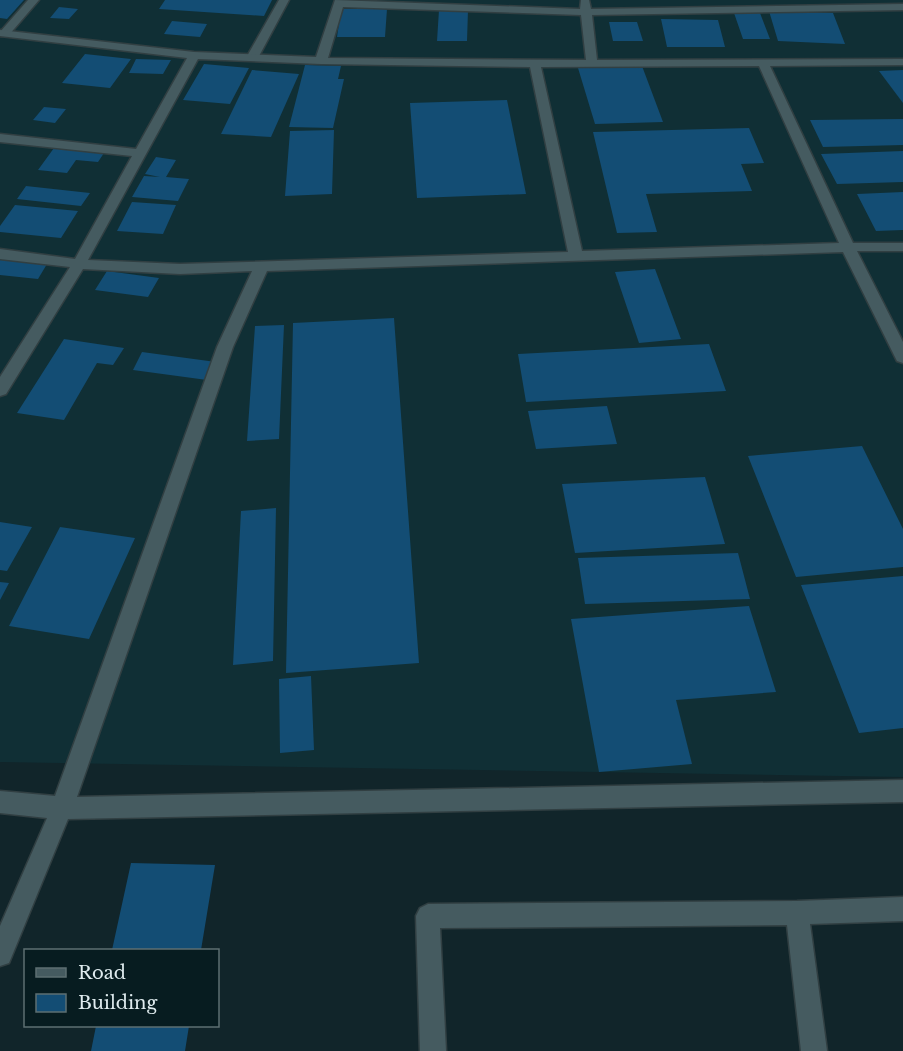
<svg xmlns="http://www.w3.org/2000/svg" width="903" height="1051" font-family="'Libre Baskerville',serif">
<rect width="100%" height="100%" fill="#11252a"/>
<path fill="#102f35" d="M 0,0 L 903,0 L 903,777 L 0,762 Z"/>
<path fill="#134d74" d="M 0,0 L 24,0 L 7,19 L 0,18 Z
M 165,0 L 272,0 L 264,16 L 159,9 Z
M 59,7 L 78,9 L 69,19 L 50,18 Z
M 341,9 L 387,9 L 385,37 L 337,37 Z
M 439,10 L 468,10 L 467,41 L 437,41 Z
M 769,11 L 833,13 L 845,44 L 778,41 Z
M 734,13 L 760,13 L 770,39 L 743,39 Z
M 661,19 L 718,20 L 725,47 L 667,47 Z
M 172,21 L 207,24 L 200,37 L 164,34 Z
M 609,22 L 637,22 L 643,41 L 613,41 Z
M 85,54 L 131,59 L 110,88 L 62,83 Z
M 136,59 L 171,60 L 163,74 L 129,73 Z
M 204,64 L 249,68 L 230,104 L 183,100 Z
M 305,65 L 341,66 L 338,79 L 344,79 L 333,128 L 289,127 Z
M 642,66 L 663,122 L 595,124 L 578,68 Z
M 252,70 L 299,74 L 271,137 L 221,134 Z
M 903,70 L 903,103 L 879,71 Z
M 507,100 L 526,194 L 417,198 L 410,103 Z
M 44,107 L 66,109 L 55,123 L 33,120 Z
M 903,119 L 903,145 L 823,147 L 810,120 Z
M 749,128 L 764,163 L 741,164 L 752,191 L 646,194 L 657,232 L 617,233 L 593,132 Z
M 334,130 L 332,194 L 285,196 L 290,131 Z
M 54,148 L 104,153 L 98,162 L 76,160 L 67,173 L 38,170 Z
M 903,151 L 903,182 L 837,184 L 821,154 Z
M 156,157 L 176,160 L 166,177 L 189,179 L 178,201 L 132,197 L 144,176 L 160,177 L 145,174 Z
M 26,186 L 90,193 L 81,206 L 17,199 Z
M 903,192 L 903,230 L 876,231 L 857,194 Z
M 132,202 L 176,205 L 163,234 L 117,231 Z
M 15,205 L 78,211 L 61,238 L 0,232 L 0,226 Z
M 0,259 L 47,264 L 38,279 L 0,275 Z
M 655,269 L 681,339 L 639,343 L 615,272 Z
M 107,271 L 159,278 L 148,297 L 95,290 Z
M 394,318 L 419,663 L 286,673 L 293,323 Z
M 284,325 L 279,439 L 247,441 L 255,326 Z
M 64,339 L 124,348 L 113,365 L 97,363 L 64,420 L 17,413 Z
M 709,344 L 726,391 L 526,402 L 518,354 Z
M 142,352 L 216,362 L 207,380 L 133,370 Z
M 607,406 L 617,444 L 536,449 L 528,411 Z
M 862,446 L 903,529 L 903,567 L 796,577 L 748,456 Z
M 705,477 L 725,544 L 575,553 L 562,484 Z
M 276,508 L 273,661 L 233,665 L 241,511 Z
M 0,522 L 32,527 L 7,571 L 0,570 Z
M 60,527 L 135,538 L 89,639 L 9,626 Z
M 738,553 L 750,599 L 585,604 L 578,558 Z
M 903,576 L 903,728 L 859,733 L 801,585 Z
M 0,582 L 9,583 L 0,600 Z
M 749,606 L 776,692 L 676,700 L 692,764 L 599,772 L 571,619 Z
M 311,676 L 314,750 L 280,753 L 279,679 Z
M 131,863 L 215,865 L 201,950 L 112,950 Z
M 96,1026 L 189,1026 L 185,1051 L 91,1051 Z"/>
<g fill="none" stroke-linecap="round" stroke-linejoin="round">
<g stroke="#313f42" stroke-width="3">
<path id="service" d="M 28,0 L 39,0 L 8,36 L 0,36 L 0,32 Z
M 279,0 L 289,0 L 258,58 L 256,60 L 248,60 L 246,58 Z
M 903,897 L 903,921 L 810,924 L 827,1051 L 801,1051 L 787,925 L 440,928 L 446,1051 L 420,1051 L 416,916 L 420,908 L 428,904 L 797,901 Z"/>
</g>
<g stroke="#313f42" stroke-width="3">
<path id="minor" d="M 335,0 L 580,9 L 581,0 L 589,0 L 591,9 L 903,4 L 903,10 L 592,15 L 597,60 L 903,59 L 903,65 L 770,66 L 853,243 L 903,243 L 903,251 L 857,251 L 903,342 L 903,363 L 897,361 L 895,357 L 843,252 L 267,271 L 233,347 L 77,797 L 903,780 L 903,802 L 68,819 L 9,963 L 0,966 L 0,926 L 47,818 L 0,813 L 0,791 L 55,796 L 217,347 L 252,271 L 180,274 L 83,269 L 6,394 L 0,396 L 0,377 L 70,267 L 0,259 L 0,249 L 75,259 L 132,156 L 0,142 L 0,134 L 136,149 L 187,58 L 0,36 L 0,30 L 194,52 L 316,57 ZM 343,7 L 581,15 L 586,60 L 328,58 ZM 198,59 L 321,64 L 530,67 L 568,252 L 180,264 L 88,260 ZM 759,66 L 839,243 L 582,251 L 541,67 Z"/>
</g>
<use href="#service" fill="#455b60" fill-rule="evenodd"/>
<use href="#minor" fill="#455b60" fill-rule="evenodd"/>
</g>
<rect x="24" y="949" width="195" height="78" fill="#071c20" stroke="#5d6f72" stroke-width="1.5"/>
<rect x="36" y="968" width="30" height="9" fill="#455b60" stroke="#5d6f72" stroke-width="1.5"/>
<text x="78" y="979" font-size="18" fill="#dfebee">Road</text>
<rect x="36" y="994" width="30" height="18" fill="#134d74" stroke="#5d6f72" stroke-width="1.5"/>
<text x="78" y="1009" font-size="18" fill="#dfebee">Building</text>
</svg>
